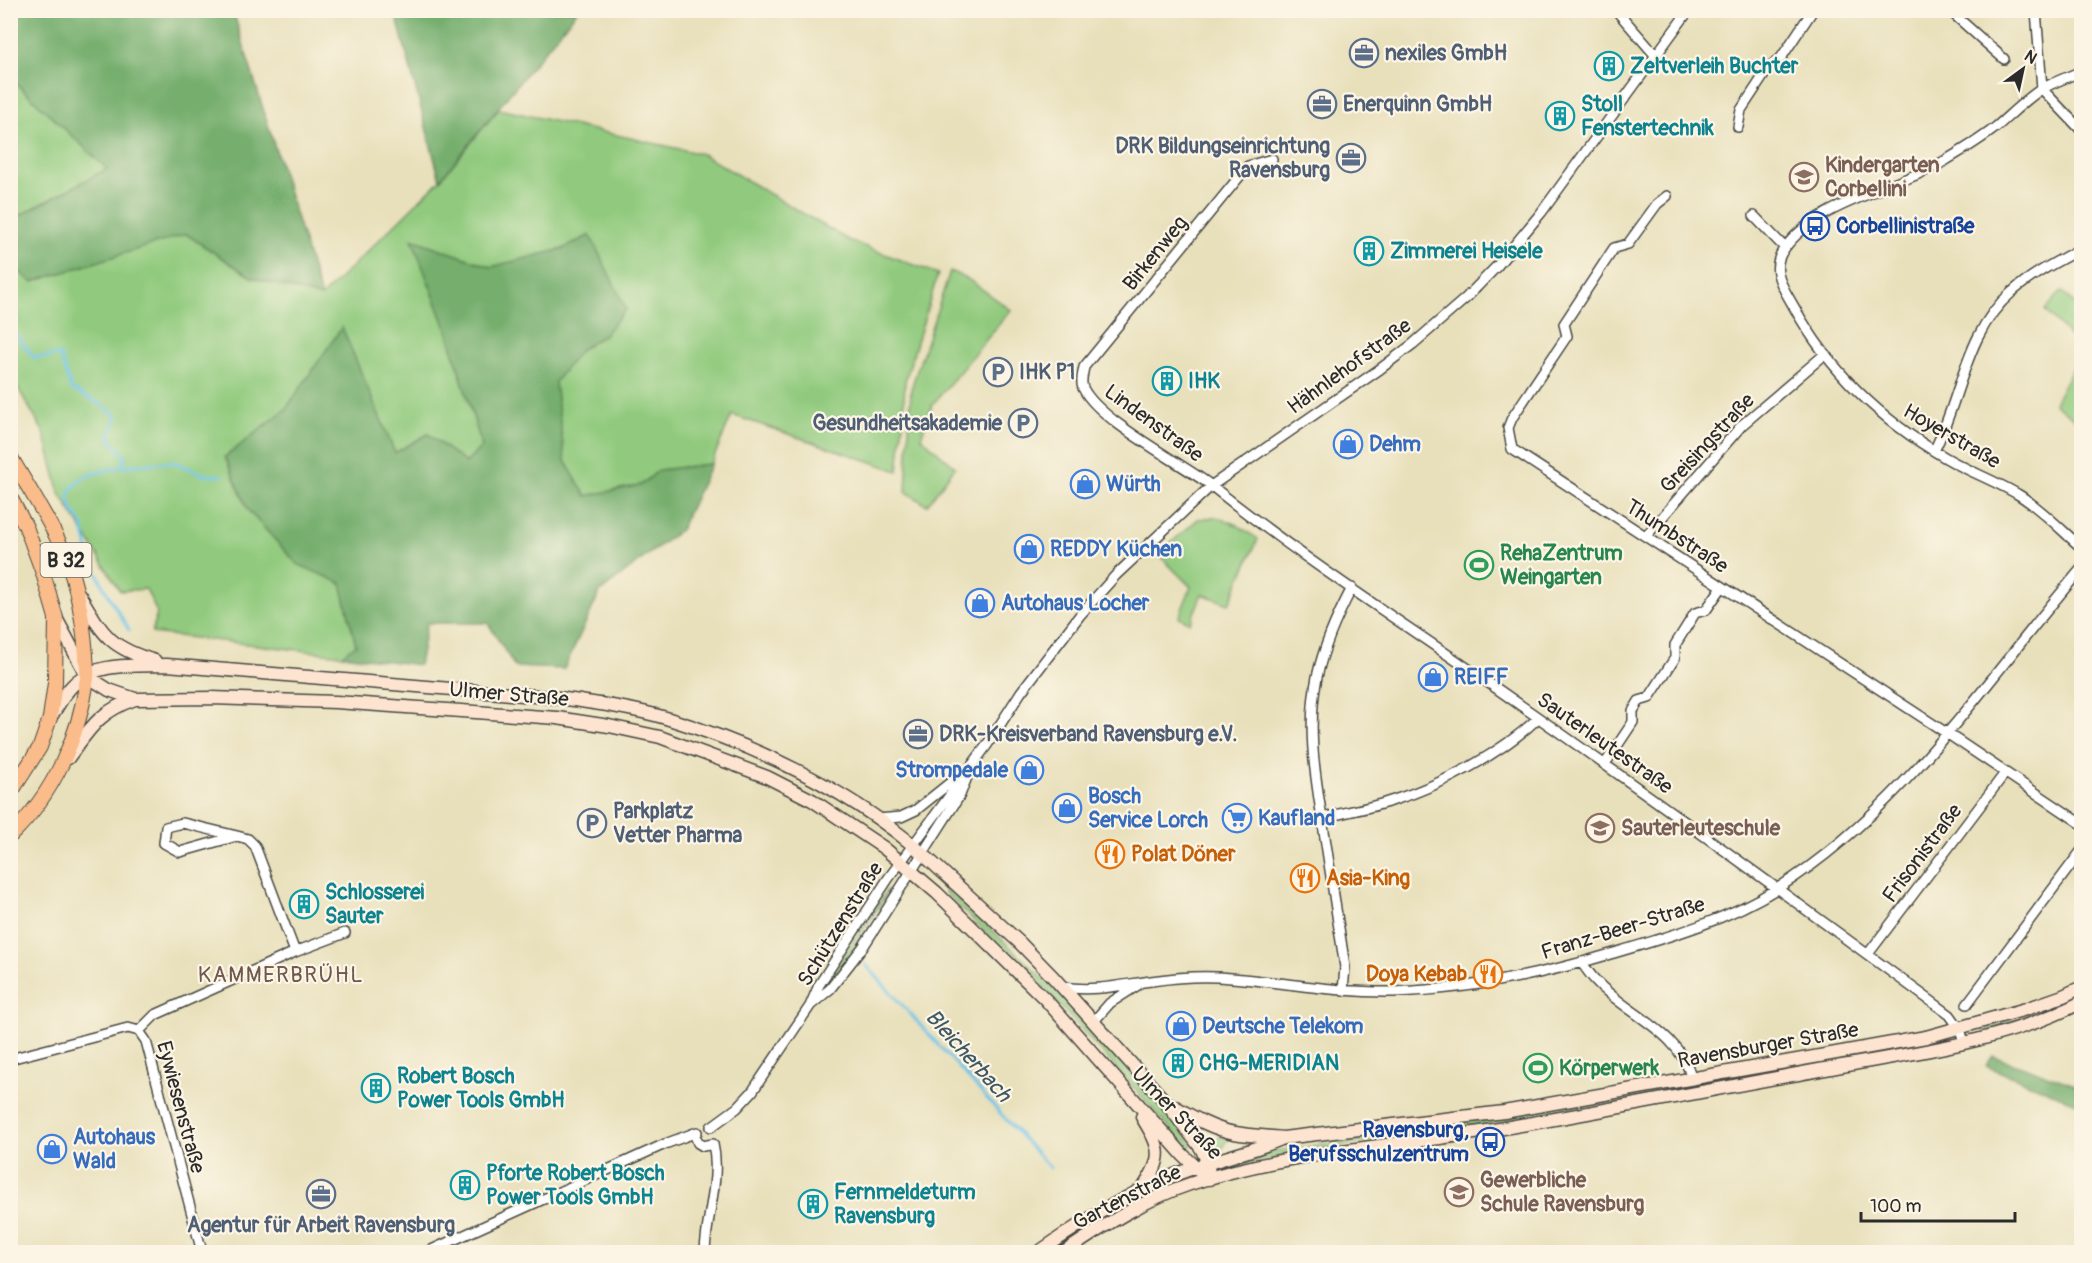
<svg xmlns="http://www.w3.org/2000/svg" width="2092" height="1263" font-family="Pangolin,sans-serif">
<rect width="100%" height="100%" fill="#fcf5e5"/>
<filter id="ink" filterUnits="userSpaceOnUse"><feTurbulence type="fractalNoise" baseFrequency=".0167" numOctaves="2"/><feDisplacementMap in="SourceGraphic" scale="12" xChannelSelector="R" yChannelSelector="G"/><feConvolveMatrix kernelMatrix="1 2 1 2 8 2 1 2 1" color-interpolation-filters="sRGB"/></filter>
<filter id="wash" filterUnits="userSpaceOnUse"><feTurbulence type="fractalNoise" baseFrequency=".008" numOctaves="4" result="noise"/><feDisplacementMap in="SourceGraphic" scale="24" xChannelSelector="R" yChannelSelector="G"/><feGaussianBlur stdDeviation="1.35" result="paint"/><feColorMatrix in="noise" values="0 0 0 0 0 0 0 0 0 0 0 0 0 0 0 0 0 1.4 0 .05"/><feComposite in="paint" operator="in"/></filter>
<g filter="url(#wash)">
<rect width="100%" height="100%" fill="#e8e0bb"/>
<path fill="#91ca7e" stroke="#5e7a54" stroke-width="1.5" d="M 10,78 L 108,169 L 11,220 L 10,220 Z
M 499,109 L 702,154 L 850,241 L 938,274 L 905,381 L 903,423 L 898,471 L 732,415 L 711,464 L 659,470 L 641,485 L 585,496 L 565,461 L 554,383 L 581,349 L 604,335 L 590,235 L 563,249 L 491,267 L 412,239 L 447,330 L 482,446 L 466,463 L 428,434 L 395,453 L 342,328 L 286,409 L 225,457 L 248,510 L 297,564 L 341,583 L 356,645 L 342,655 L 152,633 L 157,613 L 146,589 L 120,591 L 60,494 L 44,433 L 11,376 L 10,265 L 33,282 L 186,234 L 251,277 L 321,297 L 440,180 Z
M 950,271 L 969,280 L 1011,310 L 932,405 L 921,437 L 955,467 L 927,505 L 906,492 L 911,389 Z
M 2062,291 L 2081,311 L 2081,349 L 2045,310 Z
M 2081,352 L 2081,424 L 2054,403 Z
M 1217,517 L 1237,525 L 1258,539 L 1229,604 L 1202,594 L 1190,623 L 1179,617 L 1191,587 L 1158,554 L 1198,519 Z
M 887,890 L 889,892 L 866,926 L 849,958 L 822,990 L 824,985 Z
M 948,890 C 983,923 1018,953 1052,987 C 1101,1037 1146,1092 1193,1144 L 1188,1148 L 1047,991 L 945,893 Z
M 2081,994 L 2081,997 L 2044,1013 L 1986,1032 L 1983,1030 L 2042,1010 Z
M 1823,1060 L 1823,1062 L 1808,1067 L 1496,1123 L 1320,1149 L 1238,1165 L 1228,1163 L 1263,1153 L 1494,1118 Z
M 1220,1136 L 1229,1139 L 1221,1150 L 1209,1154 L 1207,1147 Z"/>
<path fill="#74ae6d" stroke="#506c4c" stroke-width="1.5" d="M 11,10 L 233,11 L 321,297 L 251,277 L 186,234 L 32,282 L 11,265 L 11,220 L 107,169 L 11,78 Z
M 395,11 L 395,10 L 577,11 L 440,180 Z
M 590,235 L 626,309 L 604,335 L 581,349 L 555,382 L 565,461 L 586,496 L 641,485 L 659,470 L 711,464 L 680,530 L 600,592 L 564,669 L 515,667 L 488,623 L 427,623 L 419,665 L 342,655 L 356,645 L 341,583 L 297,564 L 248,510 L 225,457 L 286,409 L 342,327 L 395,453 L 428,434 L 466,463 L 482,446 L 447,330 L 412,239 L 491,267 L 563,249 Z
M 1993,1056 L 2081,1087 L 2081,1105 L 1986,1066 Z"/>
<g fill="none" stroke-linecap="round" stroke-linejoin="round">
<path stroke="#6bc3e8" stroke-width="3" d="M 10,328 L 35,358 L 60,355 L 71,389 L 100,404 L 117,416 L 109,438 L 125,456 L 123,466 C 106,470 74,475 69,496 C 67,506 78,517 82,525 C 86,535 86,546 90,556 C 99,582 115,606 129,630
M 124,466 L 174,462 L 204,475 L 222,476
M 865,964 L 1050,1168"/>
</g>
</g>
<g filter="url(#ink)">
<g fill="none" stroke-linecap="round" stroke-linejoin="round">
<g stroke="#474641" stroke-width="12">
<path id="minor" d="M 1616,10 L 1656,56
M 1949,10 L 2004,59
M 2036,10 L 2042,89 L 2082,131
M 2082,71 C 2068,77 2053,82 2040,90 C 2024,101 2010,115 1995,128 C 1978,141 1960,152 1941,163 C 1892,190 1818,202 1784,249 C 1769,270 1783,287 1794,307 C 1830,372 1882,421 1946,458 C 1970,472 1996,481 2019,495 C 2042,509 2062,531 2082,548
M 1738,127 L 1741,110 L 1770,66 L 1781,58 L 1813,10
M 1272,159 L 1248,166 L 1084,367 C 1083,374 1080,381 1083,388 C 1099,421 1182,463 1213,487 C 1308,563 1414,630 1513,700 C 1661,803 1806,909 1950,1015 L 1960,1029 L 1964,1042
M 1667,196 L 1657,204 L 1628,244 L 1614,248 L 1564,324 L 1567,336 L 1512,418 L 1508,428 L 1512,449 L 1948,734 L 2082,824
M 1754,216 L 1785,248
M 1934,451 C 1961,399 1965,332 2012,292 C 2032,274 2058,261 2082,248
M 1646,536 L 1742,425 L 1824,355
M 1605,764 L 1633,722 L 1633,711 L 1639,701 L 1649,698 L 1675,658 L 1675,645 L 1695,613 L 1706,610 L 1722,587
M 1322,818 C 1346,812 1371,808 1394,800 C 1442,785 1502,753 1538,718
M 878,819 L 901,817 L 916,810 L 961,774
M 237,836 L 183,823 L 166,827 L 164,843 L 180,852 L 237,836 L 248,839 L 255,846 L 295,952
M 1868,954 L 2005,773
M 1581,962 C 1586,968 1590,975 1596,981 C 1627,1015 1679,1030 1692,1079
M 1063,987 C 1093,992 1121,985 1151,981 C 1172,978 1195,976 1216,977 C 1275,980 1333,993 1393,992 C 1467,990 1537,976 1607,955 C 1665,938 1726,921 1778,888 C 1904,809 1986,680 2082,568
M 1343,991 L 1345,967 C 1338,921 1331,876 1324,831 C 1316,779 1306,730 1317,677 C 1324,645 1337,616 1352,588
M 812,1004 L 830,989 L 863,947 L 960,795 L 967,777
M 1967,1004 L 2082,850
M 1094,1021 L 1110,1003 L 1138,985
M 139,1031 L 155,1015 L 295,952 L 345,933
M 10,1059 L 128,1028 L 139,1031 L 146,1041 L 202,1252
M 711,1127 L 737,1108 L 752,1092 L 810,1006 L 819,985 L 888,879 L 987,745 L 1021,692 L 1080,615 L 1116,575 L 1211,486 L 1380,369 L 1413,344 L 1466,298 L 1498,265 L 1541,213 L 1689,10
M 696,1138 L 698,1143 L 703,1146 L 713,1144
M 427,1252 L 665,1144 L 697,1132
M 705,1252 C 706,1217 721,1178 713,1144"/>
</g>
<g stroke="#474641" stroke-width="15">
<path id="secondary" d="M 79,594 C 103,634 108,647 155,661
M 56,618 L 87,676 L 109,690 L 135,699 L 212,698 L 336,702 L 557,718 L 609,726 L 660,737 L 767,777 L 812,800 L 884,848 L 937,893 L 1046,1000 L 1183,1155 L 1209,1179
M 50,718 C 57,708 63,695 72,686 C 95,661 136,666 167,665 L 559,698 C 595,703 632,708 666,718 C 754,745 842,787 913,845 L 1019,942 L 1053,977 L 1164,1100 L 1201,1148 L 1208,1163 L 1209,1179
M 68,758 C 90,729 98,712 135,699
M 1170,1104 C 1191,1116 1212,1129 1235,1133 C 1251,1136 1267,1136 1283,1138
M 1142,1117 C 1162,1150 1164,1156 1142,1190
M 1039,1252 C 1087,1218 1139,1186 1196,1167 C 1225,1157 1255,1151 1283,1138 L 1504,1112 L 1926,1037 L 2026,1009 L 2063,996 L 2082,987
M 1065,1252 C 1103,1226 1145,1199 1190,1184 C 1285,1152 1388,1147 1487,1131 C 1604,1111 1720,1088 1836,1067 C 1919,1052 2006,1041 2082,1002"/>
</g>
<g stroke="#474641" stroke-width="16">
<path id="primary" d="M 10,456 C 26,484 44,511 58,540 C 76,575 83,616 86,655 C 86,662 88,670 87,678 C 80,736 53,795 10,836
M 10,497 L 26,527 L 43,573 L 56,618 L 55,683 L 50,718 L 40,747 L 10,794"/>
</g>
<use href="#minor" stroke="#fff" stroke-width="9"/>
<use href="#secondary" stroke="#fde4d0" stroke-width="12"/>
<use href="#primary" stroke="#f9bc8a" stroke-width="14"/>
</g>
</g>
<defs>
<g id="office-ring" transform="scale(1.5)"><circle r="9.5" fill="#fcf5e5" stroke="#5c6f8a" stroke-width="1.5"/><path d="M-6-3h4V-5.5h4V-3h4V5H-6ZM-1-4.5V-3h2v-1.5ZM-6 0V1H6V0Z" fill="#5c6f8a"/></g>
<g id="building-ring" transform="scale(1.5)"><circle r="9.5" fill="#fcf5e5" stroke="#0f9aa8" stroke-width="1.5"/><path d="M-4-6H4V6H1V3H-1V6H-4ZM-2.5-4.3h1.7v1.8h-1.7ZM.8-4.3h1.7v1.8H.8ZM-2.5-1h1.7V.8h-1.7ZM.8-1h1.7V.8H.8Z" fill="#0f9aa8"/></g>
<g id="school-ring" transform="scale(1.5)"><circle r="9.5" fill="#fcf5e5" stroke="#8d6e63" stroke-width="1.5"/><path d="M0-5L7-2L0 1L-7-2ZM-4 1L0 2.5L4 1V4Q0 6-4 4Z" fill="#8d6e63"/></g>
<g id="bus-ring" transform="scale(1.5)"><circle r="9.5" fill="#fcf5e5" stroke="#1a4fb4" stroke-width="1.5"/><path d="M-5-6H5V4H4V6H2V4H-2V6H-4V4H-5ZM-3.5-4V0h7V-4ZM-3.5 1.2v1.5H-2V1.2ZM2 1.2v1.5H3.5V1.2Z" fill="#1a4fb4"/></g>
<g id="parking-ring" transform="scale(1.5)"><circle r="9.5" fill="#fcf5e5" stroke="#5c6f8a" stroke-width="1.5"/><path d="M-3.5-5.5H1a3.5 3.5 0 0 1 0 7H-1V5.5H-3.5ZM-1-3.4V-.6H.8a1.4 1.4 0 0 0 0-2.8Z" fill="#5c6f8a"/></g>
<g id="shop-ring" transform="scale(1.5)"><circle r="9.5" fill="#fcf5e5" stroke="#3f7fe0" stroke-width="1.5"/><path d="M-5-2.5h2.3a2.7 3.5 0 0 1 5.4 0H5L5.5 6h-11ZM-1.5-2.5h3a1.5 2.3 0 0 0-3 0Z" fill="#3f7fe0"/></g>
<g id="stadium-ring" transform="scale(1.5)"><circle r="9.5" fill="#fcf5e5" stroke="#2e9e5b" stroke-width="1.5"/><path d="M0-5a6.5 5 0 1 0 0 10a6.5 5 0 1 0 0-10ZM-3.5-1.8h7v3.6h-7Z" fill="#2e9e5b"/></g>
<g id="supermarket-ring" transform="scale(1.5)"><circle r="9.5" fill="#fcf5e5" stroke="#3f7fe0" stroke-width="1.5"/><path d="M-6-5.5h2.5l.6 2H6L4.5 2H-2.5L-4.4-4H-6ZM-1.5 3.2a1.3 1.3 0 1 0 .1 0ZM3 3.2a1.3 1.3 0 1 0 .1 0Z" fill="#3f7fe0"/></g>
<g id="restaurant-ring" transform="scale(1.5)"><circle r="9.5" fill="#fcf5e5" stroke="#e8710a" stroke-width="1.5"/><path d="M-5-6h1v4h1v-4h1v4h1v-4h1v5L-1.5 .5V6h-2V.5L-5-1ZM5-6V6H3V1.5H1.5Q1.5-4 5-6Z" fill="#e8710a"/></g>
</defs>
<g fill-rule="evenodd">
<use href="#office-ring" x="1364" y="53"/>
<use href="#building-ring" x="1609" y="66"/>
<use href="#office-ring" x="1322" y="104"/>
<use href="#building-ring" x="1560" y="116"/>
<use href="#office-ring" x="1351" y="158"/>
<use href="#school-ring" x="1804" y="177"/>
<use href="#bus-ring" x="1815" y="226"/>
<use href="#building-ring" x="1369" y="251"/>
<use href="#parking-ring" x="998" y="372"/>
<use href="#building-ring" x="1167" y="381"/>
<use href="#parking-ring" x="1023" y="423"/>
<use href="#shop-ring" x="1348" y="444"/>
<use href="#shop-ring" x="1085" y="484"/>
<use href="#shop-ring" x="1029" y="549"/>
<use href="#stadium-ring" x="1479" y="565"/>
<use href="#shop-ring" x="980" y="603"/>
<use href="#shop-ring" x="1433" y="677"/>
<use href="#office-ring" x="918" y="734"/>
<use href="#shop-ring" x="1029" y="770"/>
<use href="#shop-ring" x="1067" y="808"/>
<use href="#supermarket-ring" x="1237" y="818"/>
<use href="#parking-ring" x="592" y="823"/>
<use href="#school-ring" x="1600" y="828"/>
<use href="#restaurant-ring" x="1110" y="854"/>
<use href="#restaurant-ring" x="1305" y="878"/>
<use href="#building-ring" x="304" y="904"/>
<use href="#restaurant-ring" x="1488" y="974"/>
<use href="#shop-ring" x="1181" y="1026"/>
<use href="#building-ring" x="1178" y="1063"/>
<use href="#stadium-ring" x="1538" y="1068"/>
<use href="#building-ring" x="376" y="1088"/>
<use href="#bus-ring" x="1490" y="1142"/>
<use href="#shop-ring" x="52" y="1149"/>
<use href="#building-ring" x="465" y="1185"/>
<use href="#school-ring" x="1459" y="1192"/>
<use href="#office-ring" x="321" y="1194"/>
<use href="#building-ring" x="813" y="1204"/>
</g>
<g text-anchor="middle" stroke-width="4.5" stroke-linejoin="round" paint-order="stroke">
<rect fill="#fcf5e5" stroke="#6a6863" stroke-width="1.5" x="40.5" y="543" width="51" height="34" rx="4.5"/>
<g font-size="20" font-weight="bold" fill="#2b2b2b">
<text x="66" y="567">B 32</text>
</g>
<g font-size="21" font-weight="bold" fill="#4e5e75" stroke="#fcf5e5" text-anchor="start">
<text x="1385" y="60">nexiles GmbH</text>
<text x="1343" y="111">Enerquinn GmbH</text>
<text x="1330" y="153" text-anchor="end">DRK Bildungseinrichtung<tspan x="1330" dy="24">Ravensburg</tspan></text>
<text x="1019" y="379">IHK P1</text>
<text x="1002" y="430" text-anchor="end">Gesundheitsakademie</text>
<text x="939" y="741">DRK-Kreisverband Ravensburg e.V.</text>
<text x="613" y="818">Parkplatz<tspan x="613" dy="24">Vetter Pharma</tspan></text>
<text x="321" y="1232" text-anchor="middle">Agentur für Arbeit Ravensburg</text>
</g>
<g font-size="21" font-weight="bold" fill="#0d838f" stroke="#fcf5e5" text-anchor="start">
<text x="1630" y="73">Zeltverleih Buchter</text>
<text x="1581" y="111">Stoll<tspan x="1581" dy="24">Fenstertechnik</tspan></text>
<text x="1390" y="258">Zimmerei Heisele</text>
<text x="1188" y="388">IHK</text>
<text x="325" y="899">Schlosserei<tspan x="325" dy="24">Sauter</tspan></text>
<text x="1199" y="1070">CHG-MERIDIAN</text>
<text x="397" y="1083">Robert Bosch<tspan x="397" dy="24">Power Tools GmbH</tspan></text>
<text x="486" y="1180">Pforte Robert Bosch<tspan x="486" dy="24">Power Tools GmbH</tspan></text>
<text x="834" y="1199">Fernmeldeturm<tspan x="834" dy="24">Ravensburg</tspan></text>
</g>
<g font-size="21" font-weight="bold" fill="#785e54" stroke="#fcf5e5" text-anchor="start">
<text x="1825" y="172">Kindergarten<tspan x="1825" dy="24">Corbellini</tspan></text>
<text x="1621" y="835">Sauterleuteschule</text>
<text x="1480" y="1187">Gewerbliche<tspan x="1480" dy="24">Schule Ravensburg</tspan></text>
</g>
<g font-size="21" font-weight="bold" fill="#164399" stroke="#fcf5e5" text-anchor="start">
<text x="1836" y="233">Corbellinistraße</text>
<text x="1469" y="1137" text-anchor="end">Ravensburg,<tspan x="1469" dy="24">Berufsschulzentrum</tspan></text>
</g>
<g font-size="21" fill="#2b2b2b" stroke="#fcf5e5">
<text transform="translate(1155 253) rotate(-51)" y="7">Birkenweg</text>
<text transform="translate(1349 366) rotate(-36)" y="7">Hähnlehofstraße</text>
<text transform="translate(1154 423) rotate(36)" y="7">Lindenstraße</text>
<text transform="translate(1952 436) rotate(30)" y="7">Hoyerstraße</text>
<text transform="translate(1707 443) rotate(-47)" y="7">Greisingstraße</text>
<text transform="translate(1677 536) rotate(33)" y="7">Thumbstraße</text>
<text transform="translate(509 694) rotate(5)" y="7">Ulmer Straße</text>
<text transform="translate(1605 743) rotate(35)" y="7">Sauterleutestraße</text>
<text transform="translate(1922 853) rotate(-53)" y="7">Frisonistraße</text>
<text transform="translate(840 924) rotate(-58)" y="7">Schützenstraße</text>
<text transform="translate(1623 928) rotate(-17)" y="7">Franz-Beer-Straße</text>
<text transform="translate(1768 1045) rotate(-10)" y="7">Ravensburger Straße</text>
<text transform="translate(181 1107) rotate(75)" y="7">Eywiesenstraße</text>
<text transform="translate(1177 1113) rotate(46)" y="7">Ulmer Straße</text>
<text transform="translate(1127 1197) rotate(-27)" y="7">Gartenstraße</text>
</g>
<g font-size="21" font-weight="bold" fill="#366cbe" stroke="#fcf5e5" text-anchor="start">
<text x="1369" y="451">Dehm</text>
<text x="1106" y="491">Würth</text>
<text x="1050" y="556">REDDY Küchen</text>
<text x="1001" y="610">Autohaus Locher</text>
<text x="1454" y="684">REIFF</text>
<text x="1008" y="777" text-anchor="end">Strompedale</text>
<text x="1088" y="803">Bosch<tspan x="1088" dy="24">Service Lorch</tspan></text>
<text x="1258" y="825">Kaufland</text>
<text x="1202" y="1033">Deutsche Telekom</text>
<text x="73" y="1144">Autohaus<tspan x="73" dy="24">Wald</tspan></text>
</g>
<g font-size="21" font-weight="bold" fill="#27864d" stroke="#fcf5e5" text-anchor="start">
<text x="1500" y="560">RehaZentrum<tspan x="1500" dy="24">Weingarten</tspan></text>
<text x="1559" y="1075">Körperwerk</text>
</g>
<g font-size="21" font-weight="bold" fill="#c56008" stroke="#fcf5e5" text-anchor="start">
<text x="1131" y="861">Polat Döner</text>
<text x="1326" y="885">Asia-King</text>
<text x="1467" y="981" text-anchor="end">Doya Kebab</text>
</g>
<g font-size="22" letter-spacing="1.5" fill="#6f584f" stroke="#fcf5e5">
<text x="281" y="982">KAMMERBRÜHL</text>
</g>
<g font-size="22" font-style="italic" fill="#3e5964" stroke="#fcf5e5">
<text transform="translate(969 1055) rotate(48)" y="8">Bleicherbach</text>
</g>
</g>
<rect width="2092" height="1263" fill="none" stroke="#fcf5e5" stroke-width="36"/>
<g transform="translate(2023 69) rotate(33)" stroke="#fcf5e5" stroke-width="4.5" paint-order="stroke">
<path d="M0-4.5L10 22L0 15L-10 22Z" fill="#2b2b2b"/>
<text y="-9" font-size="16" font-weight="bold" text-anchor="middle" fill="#2b2b2b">N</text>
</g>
<path d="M1861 1212v9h154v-9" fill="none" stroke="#2b2b2b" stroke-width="3"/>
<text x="1870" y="1212" font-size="18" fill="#2b2b2b" stroke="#fcf5e5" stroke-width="4.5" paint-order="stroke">100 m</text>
</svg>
